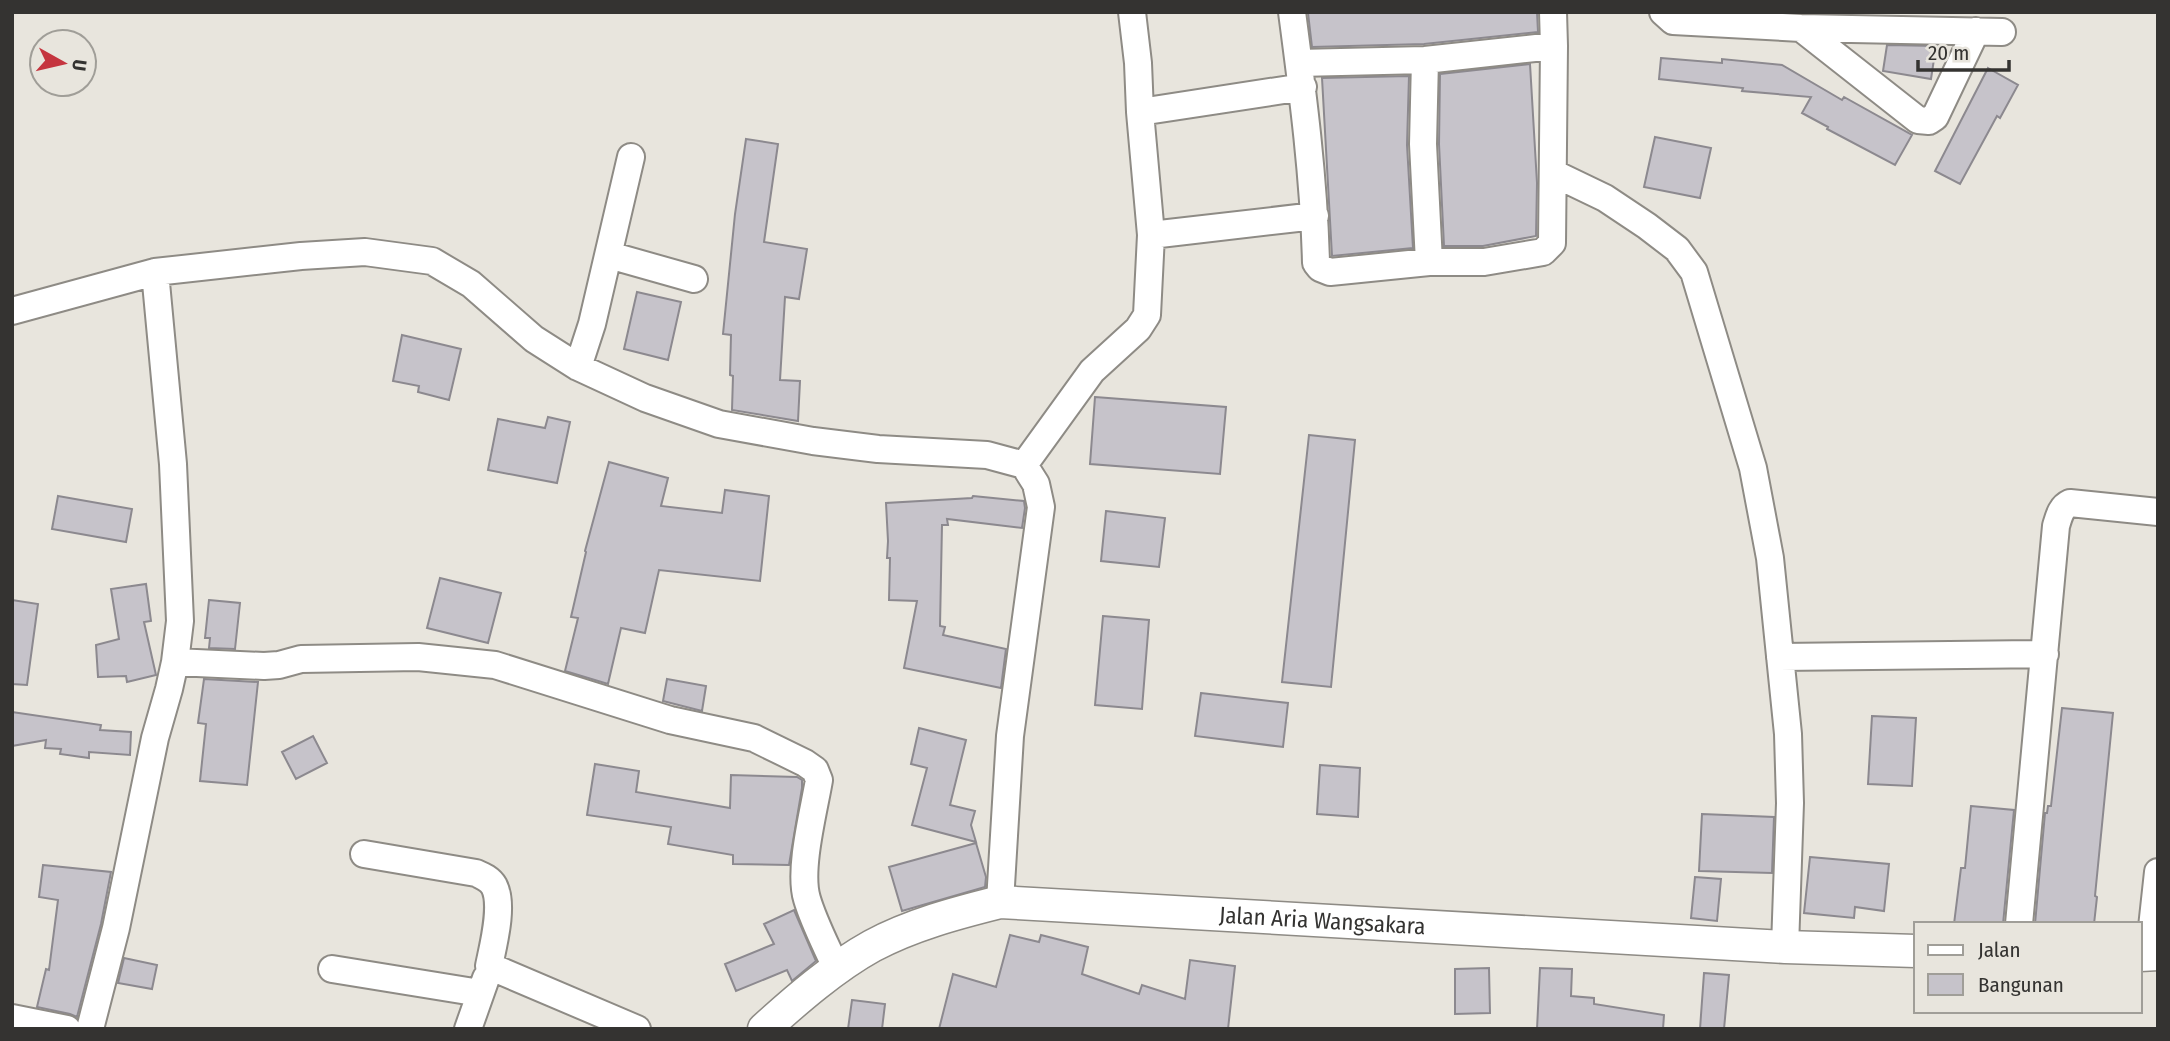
<svg xmlns="http://www.w3.org/2000/svg" width="2170" height="1041" font-family="'Fira Sans Condensed',sans-serif">
<rect width="100%" height="100%" fill="#e8e5dd"/>
<path fill="#c6c3ca" stroke="#8c898f" stroke-width="2" d="M 1322,12 L 1537,12 L 1538,32 L 1424,44 L 1312,47 L 1308,13 Z
M 1887,45 L 1936,46 L 1931,79 L 1883,71 Z
M 1661,58 L 1722,63 L 1722,59 L 1782,65 L 1842,100 L 1844,97 L 1912,135 L 1895,165 L 1827,129 L 1828,127 L 1802,113 L 1811,97 L 1742,91 L 1743,88 L 1659,79 Z
M 1530,64 L 1537,183 L 1536,236 L 1483,246 L 1444,246 L 1439,144 L 1440,74 Z
M 1988,68 L 2018,85 L 2000,118 L 1997,116 L 1960,184 L 1935,171 Z
M 1409,76 L 1407,145 L 1413,248 L 1332,256 L 1322,78 Z
M 1655,137 L 1711,148 L 1700,198 L 1644,187 Z
M 746,139 L 778,144 L 764,242 L 807,249 L 799,299 L 785,297 L 780,380 L 800,381 L 798,421 L 732,410 L 733,376 L 730,375 L 731,335 L 723,334 L 735,214 Z
M 637,292 L 681,302 L 668,360 L 624,349 Z
M 402,335 L 461,349 L 449,400 L 418,392 L 419,386 L 393,381 Z
M 1095,397 L 1226,407 L 1220,474 L 1090,464 Z
M 548,417 L 570,422 L 557,483 L 488,470 L 498,419 L 545,428 Z
M 1309,435 L 1355,440 L 1331,687 L 1282,682 Z
M 609,462 L 668,478 L 661,506 L 722,513 L 725,490 L 769,496 L 760,581 L 659,570 L 645,633 L 621,628 L 608,684 L 565,671 L 578,618 L 571,617 L 586,552 L 585,551 Z
M 58,496 L 132,509 L 126,542 L 52,529 Z
M 973,496 L 1024,501 L 1025,508 L 1022,528 L 947,519 L 948,525 L 942,525 L 940,626 L 945,627 L 943,635 L 1006,649 L 1001,688 L 904,668 L 917,601 L 889,600 L 890,558 L 887,558 L 888,541 L 886,503 L 972,498 Z
M 1106,511 L 1165,518 L 1159,567 L 1101,561 Z
M 440,578 L 501,593 L 488,643 L 427,628 Z
M 146,584 L 151,621 L 144,622 L 156,675 L 127,682 L 126,676 L 98,677 L 96,645 L 119,639 L 111,589 Z
M 12,600 L 38,604 L 27,685 L 12,684 Z
M 209,600 L 240,603 L 235,649 L 209,648 L 210,638 L 205,638 Z
M 1103,616 L 1149,620 L 1142,709 L 1095,705 Z
M 204,679 L 258,682 L 247,785 L 200,781 L 206,724 L 198,723 Z
M 667,679 L 706,686 L 702,711 L 663,701 Z
M 1201,693 L 1288,703 L 1283,747 L 1195,736 Z
M 2062,708 L 2113,713 L 2095,896 L 2097,897 L 2094,924 L 2035,924 L 2045,813 L 2047,813 L 2048,806 L 2051,806 Z
M 12,712 L 101,725 L 100,730 L 131,732 L 130,755 L 89,752 L 89,758 L 60,754 L 61,749 L 45,748 L 46,740 L 12,746 Z
M 1872,716 L 1916,718 L 1912,786 L 1868,784 Z
M 919,728 L 966,740 L 950,805 L 975,811 L 971,825 L 976,842 L 912,825 L 927,768 L 911,764 Z
M 313,736 L 327,763 L 296,779 L 282,752 Z
M 595,764 L 639,771 L 636,792 L 730,808 L 731,775 L 797,777 L 802,780 L 802,788 L 789,865 L 733,864 L 733,855 L 668,844 L 671,827 L 587,815 Z
M 1320,765 L 1360,768 L 1358,817 L 1317,814 Z
M 1971,806 L 2014,810 L 2003,924 L 1954,924 L 1961,868 L 1965,868 Z
M 1702,814 L 1774,817 L 1772,873 L 1699,871 Z
M 976,843 L 986,877 L 985,887 L 902,911 L 889,867 Z
M 1810,857 L 1889,864 L 1884,911 L 1855,907 L 1854,918 L 1804,913 Z
M 43,865 L 111,872 L 101,924 L 77,1017 L 70,1014 L 37,1007 L 46,969 L 49,970 L 58,900 L 39,897 Z
M 1695,877 L 1721,879 L 1717,921 L 1691,918 Z
M 794,910 L 816,961 L 792,981 L 787,970 L 736,991 L 725,964 L 774,944 L 764,924 Z
M 1010,935 L 1039,942 L 1041,935 L 1088,947 L 1082,974 L 1139,994 L 1142,985 L 1185,999 L 1190,960 L 1235,966 L 1228,1029 L 939,1029 L 953,974 L 996,987 Z
M 124,958 L 157,965 L 152,989 L 118,983 Z
M 1489,968 L 1490,1013 L 1455,1014 L 1455,969 Z
M 1540,968 L 1572,969 L 1571,996 L 1594,998 L 1594,1004 L 1664,1015 L 1663,1029 L 1537,1029 Z
M 1704,973 L 1729,975 L 1724,1029 L 1700,1029 Z
M 852,1000 L 885,1004 L 882,1029 L 848,1029 Z"/>
<g fill="none" stroke-linecap="round" stroke-linejoin="round">
<g stroke="#8e8b85" stroke-width="30">
<path id="minor" d="M 1292,12 C 1303,95 1314,179 1316,263 L 1320,268 L 1330,272 L 1429,262 L 1484,262 L 1543,252 L 1552,243 L 1554,46 L 1553,12
M 1663,12 L 1673,21 L 1801,28 L 2002,32
M 1801,28 L 1918,120 L 1929,121 L 1935,117 L 1976,31
M 1425,60 L 1423,144 L 1429,262
M 1299,63 L 1425,60 L 1554,46
M 1140,112 L 1303,87
M 1553,173 L 1605,198 L 1647,226 L 1677,249 L 1694,272 L 1753,468 L 1770,558 L 1788,734 L 1790,803 L 1785,947
M 1151,235 L 1315,216
M 609,255 L 694,279
M 12,311 L 155,272 L 301,256 L 365,252 L 432,261 L 471,284 L 534,339 L 578,367 L 645,398 L 719,424 L 813,441 L 878,449 L 987,455 L 1024,465 L 1036,484 L 1041,507 L 1010,736 L 1000,902
M 578,367 L 592,324 L 631,157
M 1024,465 L 1092,371 L 1138,329 L 1147,315 L 1151,235 L 1140,112 L 1138,63 L 1132,12
M 1780,657 L 2045,654
M 175,662 L 264,666 L 279,665 L 301,659 L 418,657 L 495,665 L 670,720 L 754,738 L 805,763 L 815,770 L 819,780 C 814,810 798,870 807,899 C 814,923 827,947 837,970
M 364,854 L 476,873 C 483,876 490,879 494,886 C 504,905 493,946 489,966 L 637,1029
M 2019,924 L 2056,526 C 2059,516 2061,507 2070,503 L 2158,512
M 2149,955 L 2158,872
M 332,969 L 480,993
M 12,1018 L 67,1029
M 90,1029 L 116,928 L 155,738 L 169,689 L 175,662 L 180,621 L 173,464 L 155,272
M 468,1029 L 486,978"/>
</g>
<g stroke="#8e8b85" stroke-width="35">
<g id="tertiary">
<path d="M 2140,955 L 2158,954"/>
<path id="s1" d="M 764,1029 C 796,1000 834,967 872,946 C 911,925 956,913 1000,902 L 1785,947 L 1916,951"/>
</g>
</g>
<use href="#minor" stroke="#fff" stroke-width="26"/>
<use href="#tertiary" stroke="#fff" stroke-width="32"/>
</g>
<g text-anchor="middle" stroke-width="5" stroke-linejoin="round" paint-order="stroke">
<g font-size="23" fill="#343331" stroke="#e8e5dd">
<text dy="8" stroke="none"><textPath href="#s1" startOffset="595">Jalan Aria Wangsakara</textPath></text>
</g>
</g>
<rect width="2170" height="1041" fill="none" stroke="#343331" stroke-width="28"/>
<rect x="1914" y="922" width="228" height="91" fill="#e8e5dd" stroke="#a09e98" stroke-width="2"/>
<rect x="1928" y="945" width="35" height="10" fill="#ffffff" stroke="#a09e98" stroke-width="2"/>
<text x="1978" y="957" font-size="21" fill="#343331">Jalan</text>
<rect x="1928" y="974" width="35" height="21" fill="#c6c3ca" stroke="#a09e98" stroke-width="2"/>
<text x="1978" y="992" font-size="21" fill="#343331">Bangunan</text>
<g transform="translate(63 63) rotate(98)"><circle r="33" fill="#e8e5dd" stroke="#a09e98" stroke-width="2"/>
<path d="M0-5L12 26L0 18L-12 26Z" fill="#c5353f"/>
<text y="-10" font-size="19" font-weight="bold" text-anchor="middle" fill="#343331">U</text>
</g>
<path d="M1918 60v10h91v-10" fill="none" stroke="#343331" stroke-width="3.5"/>
<text x="1928" y="60" font-size="21" fill="#343331" stroke="#e8e5dd" stroke-width="5" paint-order="stroke">20 m</text>
</svg>
